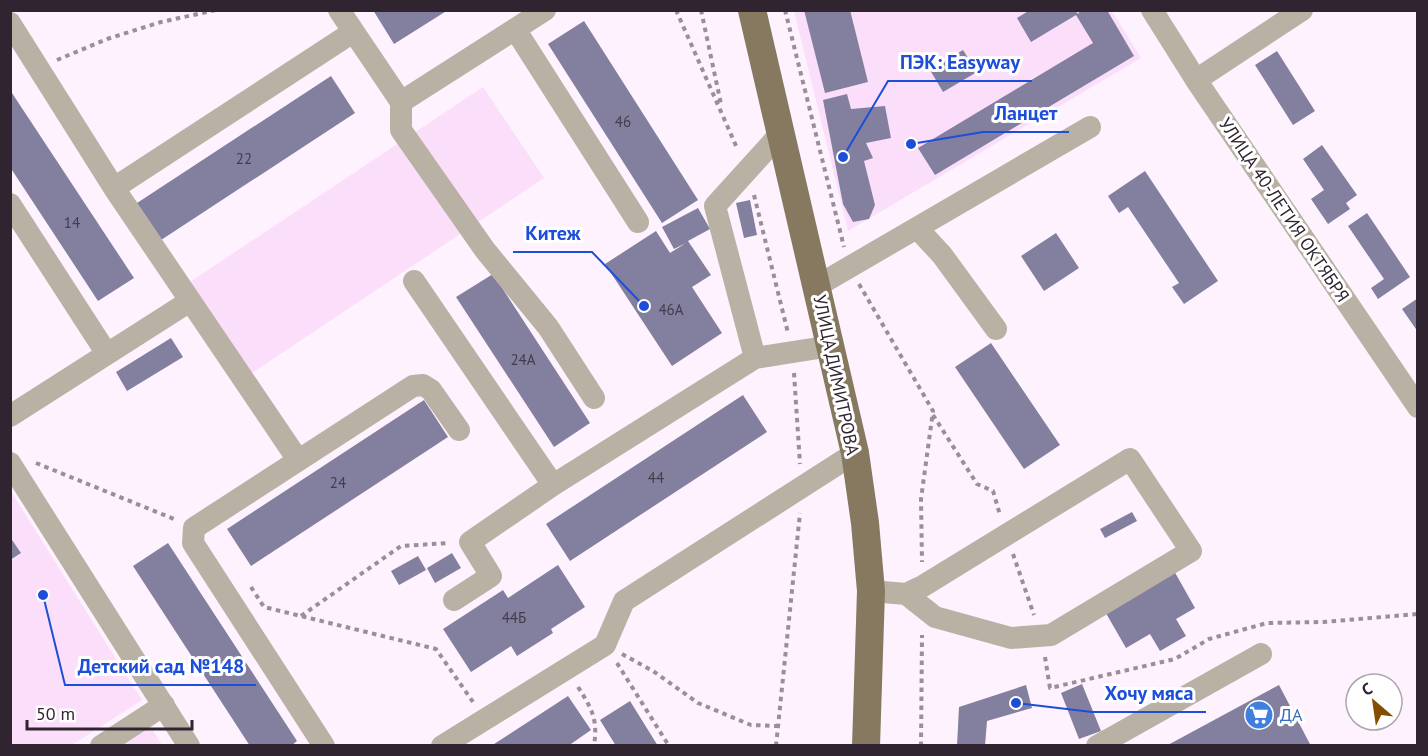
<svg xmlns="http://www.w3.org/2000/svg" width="1428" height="756" font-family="'PT Sans',sans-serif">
<rect width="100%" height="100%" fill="#fef2fe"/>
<path fill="#fbdffa" d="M 794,11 L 1112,11 L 1141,58 L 848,231 Z
M 483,87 L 544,178 L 249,375 L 187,284 Z
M 10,490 L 142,700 L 72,745 L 11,745 Z
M 145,718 L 162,745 L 93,746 Z"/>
<path fill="#837f9f" d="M 373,10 L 448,10 L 394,44 Z
M 804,10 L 850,10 L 868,82 L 825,93 Z
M 1030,10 L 1075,10 L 1078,14 L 1079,13 L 1078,10 L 1107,10 L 1134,56 L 935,175 L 918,148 L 1093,43 L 1076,15 L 1031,42 L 1017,18 Z
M 584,21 L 698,200 L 662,223 L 548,44 Z
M 963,50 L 977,72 L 943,92 L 930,70 Z
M 1277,51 L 1315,111 L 1293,125 L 1255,65 Z
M 331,76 L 355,113 L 158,242 L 134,205 Z
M 10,90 L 134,278 L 98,301 L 10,167 Z
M 847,94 L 851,109 L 885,106 L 891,138 L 866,143 L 873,158 L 864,161 L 875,205 L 869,219 L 853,222 L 843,204 L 823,100 Z
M 1322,145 L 1357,195 L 1346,203 L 1350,209 L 1328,224 L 1311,199 L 1324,190 L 1303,159 Z
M 1145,171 L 1218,281 L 1184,304 L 1172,287 L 1179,283 L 1128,207 L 1119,213 L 1108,196 Z
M 750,200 L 757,235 L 744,238 L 736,203 Z
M 698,208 L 710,229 L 688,241 L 711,275 L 692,287 L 722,333 L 672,366 L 605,264 L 656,231 L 670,253 L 686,243 L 674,249 L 662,227 Z
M 1367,213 L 1410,277 L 1378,299 L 1371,288 L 1384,279 L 1348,226 Z
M 1056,233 L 1079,268 L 1044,291 L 1021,256 Z
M 493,274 L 590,423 L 554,447 L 456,297 Z
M 1418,298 L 1418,332 L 1402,309 Z
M 171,338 L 183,357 L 127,391 L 116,372 Z
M 991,343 L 1060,445 L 1024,469 L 955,367 Z
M 743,395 L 767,432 L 570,561 L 546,524 Z
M 424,400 L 448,437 L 251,566 L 227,529 Z
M 1132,512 L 1137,521 L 1105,538 L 1100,529 Z
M 10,537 L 21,553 L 10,560 Z
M 168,543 L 297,741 L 291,746 L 250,746 L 133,566 Z
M 452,553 L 461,568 L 435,583 L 427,568 Z
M 418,556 L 426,570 L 399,585 L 391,571 Z
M 558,565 L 585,607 L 551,629 L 553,633 L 517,656 L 511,646 L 471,672 L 443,629 L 503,590 L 508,598 Z
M 1173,569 L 1195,608 L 1176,619 L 1186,636 L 1160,651 L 1150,634 L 1126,648 L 1103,608 Z
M 1082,684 L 1101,731 L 1079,739 L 1061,693 Z
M 1026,685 L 1032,708 L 987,721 L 985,746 L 957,746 L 959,707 Z
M 1279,685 L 1311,746 L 1166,746 Z
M 568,696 L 591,730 L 568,746 L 491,746 Z
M 630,701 L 658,746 L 616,746 L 600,720 Z"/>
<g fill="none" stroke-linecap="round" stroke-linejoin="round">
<path stroke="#998e99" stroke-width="4" stroke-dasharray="4.5 4.5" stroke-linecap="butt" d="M 676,10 L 737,148
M 701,10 L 721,104
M 785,10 L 844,247
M 57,60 L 107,39 L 161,22 L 216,10
M 754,195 L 788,333
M 859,284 L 933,411 L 921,499 L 922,562
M 794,373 L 800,464
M 933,415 L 977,484 L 993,491 L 1000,515
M 36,463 L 174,519
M 1013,554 L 1034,615
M 251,587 L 264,607 L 436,649 L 473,702
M 301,616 L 401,546 L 449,543
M 622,654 L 653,671 L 698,703 L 751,725 L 777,726
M 1045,657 L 1050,688 L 1175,659 L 1209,639 L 1267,623 L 1323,622 L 1418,614
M 617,663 L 669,746
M 578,687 C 592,709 598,719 594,746
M 776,746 L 800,513
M 921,746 L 922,635"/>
<path stroke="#b9b2a4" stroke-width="22" d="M 339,10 L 401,102 L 545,10
M 1152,10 L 1196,80 L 1418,407
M 10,23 L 114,188 L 298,460
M 515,29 L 638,222
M 1196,80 L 1302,10
M 401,102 L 401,130 L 485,250 L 548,327 L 594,398
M 114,188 L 353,32
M 10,204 L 107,354
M 917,228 L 942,255 L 996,329
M 414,281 L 553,485
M 817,286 L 1090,127
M 755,358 L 715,206 L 781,133
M 10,416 L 190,301
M 10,463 L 189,746
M 871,591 L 906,594 L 923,586 L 1130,459 L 1191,551 L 1051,635 L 1011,638 L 935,617 L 906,594
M 454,600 L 491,576 L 470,542 L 553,485 L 755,358 L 831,346
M 101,746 L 164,705
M 324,746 L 193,543 L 194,528 L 413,386 L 423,385 L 431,390 L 459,430
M 442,746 L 605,645 L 624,601 L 855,453
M 1097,746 L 1261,654"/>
<path stroke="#86795f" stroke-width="28" d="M 752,10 L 855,453 L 865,523 L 871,591 L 866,746"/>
</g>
<defs>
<g id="supermarket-disc" transform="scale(1.5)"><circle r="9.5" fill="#3f7fe0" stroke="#fff"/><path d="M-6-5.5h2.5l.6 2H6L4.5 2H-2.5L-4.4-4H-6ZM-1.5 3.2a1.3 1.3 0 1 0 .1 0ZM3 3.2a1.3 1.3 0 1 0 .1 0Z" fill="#fff"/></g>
</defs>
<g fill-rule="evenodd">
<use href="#supermarket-disc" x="1259" y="715"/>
</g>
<g text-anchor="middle" stroke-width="6" stroke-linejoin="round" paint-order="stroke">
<g font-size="15" fill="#443b4b">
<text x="623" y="127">46</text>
<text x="244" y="164">22</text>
<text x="72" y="228">14</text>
<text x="671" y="315">46А</text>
<text x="523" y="365">24А</text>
<text x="656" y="483">44</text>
<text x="338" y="488">24</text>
<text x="514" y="623">44Б</text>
</g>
<g font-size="18" fill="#2f242f" stroke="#fff">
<text transform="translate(1284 210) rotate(56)" y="6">УЛИЦА 40-ЛЕТИЯ ОКТЯБРЯ</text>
<text transform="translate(836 375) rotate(78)" y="6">УЛИЦА ДИМИТРОВА</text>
</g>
<g font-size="18" fill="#366cbe" stroke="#fff" text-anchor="start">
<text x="1280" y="721">ДА</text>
</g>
</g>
<path fill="none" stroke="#1d4ed8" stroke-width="2" d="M843 157L888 81H1032M911 144L983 132H1069M644 306L592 252H513M43 595L65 685H256M1016 703L1092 712H1206"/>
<g fill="#1d4ed8" stroke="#fff" stroke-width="2">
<circle cx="843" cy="157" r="6"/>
<circle cx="911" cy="144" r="6"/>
<circle cx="644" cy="306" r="6"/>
<circle cx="43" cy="595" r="6"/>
<circle cx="1016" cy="703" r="6"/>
</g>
<g font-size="20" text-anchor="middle" font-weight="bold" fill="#1d4ed8" stroke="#fff" stroke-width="6" stroke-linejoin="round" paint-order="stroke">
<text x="960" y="69">ПЭК: Easyway</text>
<text x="1026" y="120">Ланцет</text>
<text x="553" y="240">Китеж</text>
<text x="161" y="673">Детский сад №148</text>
<text x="1149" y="700">Хочу мяса</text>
</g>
<rect width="1428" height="756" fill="none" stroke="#2f242f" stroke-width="24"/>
<g transform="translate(1374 702) rotate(331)"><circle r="28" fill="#ffffff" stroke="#aca7ac" stroke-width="1.5"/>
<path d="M0-4.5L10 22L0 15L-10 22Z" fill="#854d00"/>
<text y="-9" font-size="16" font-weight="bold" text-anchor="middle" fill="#2f242f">С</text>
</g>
<path d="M27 720v9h165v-9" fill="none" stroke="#2f242f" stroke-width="3"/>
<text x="36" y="720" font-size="18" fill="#2f242f" stroke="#ffffff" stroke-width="4.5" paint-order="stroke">50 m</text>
</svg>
